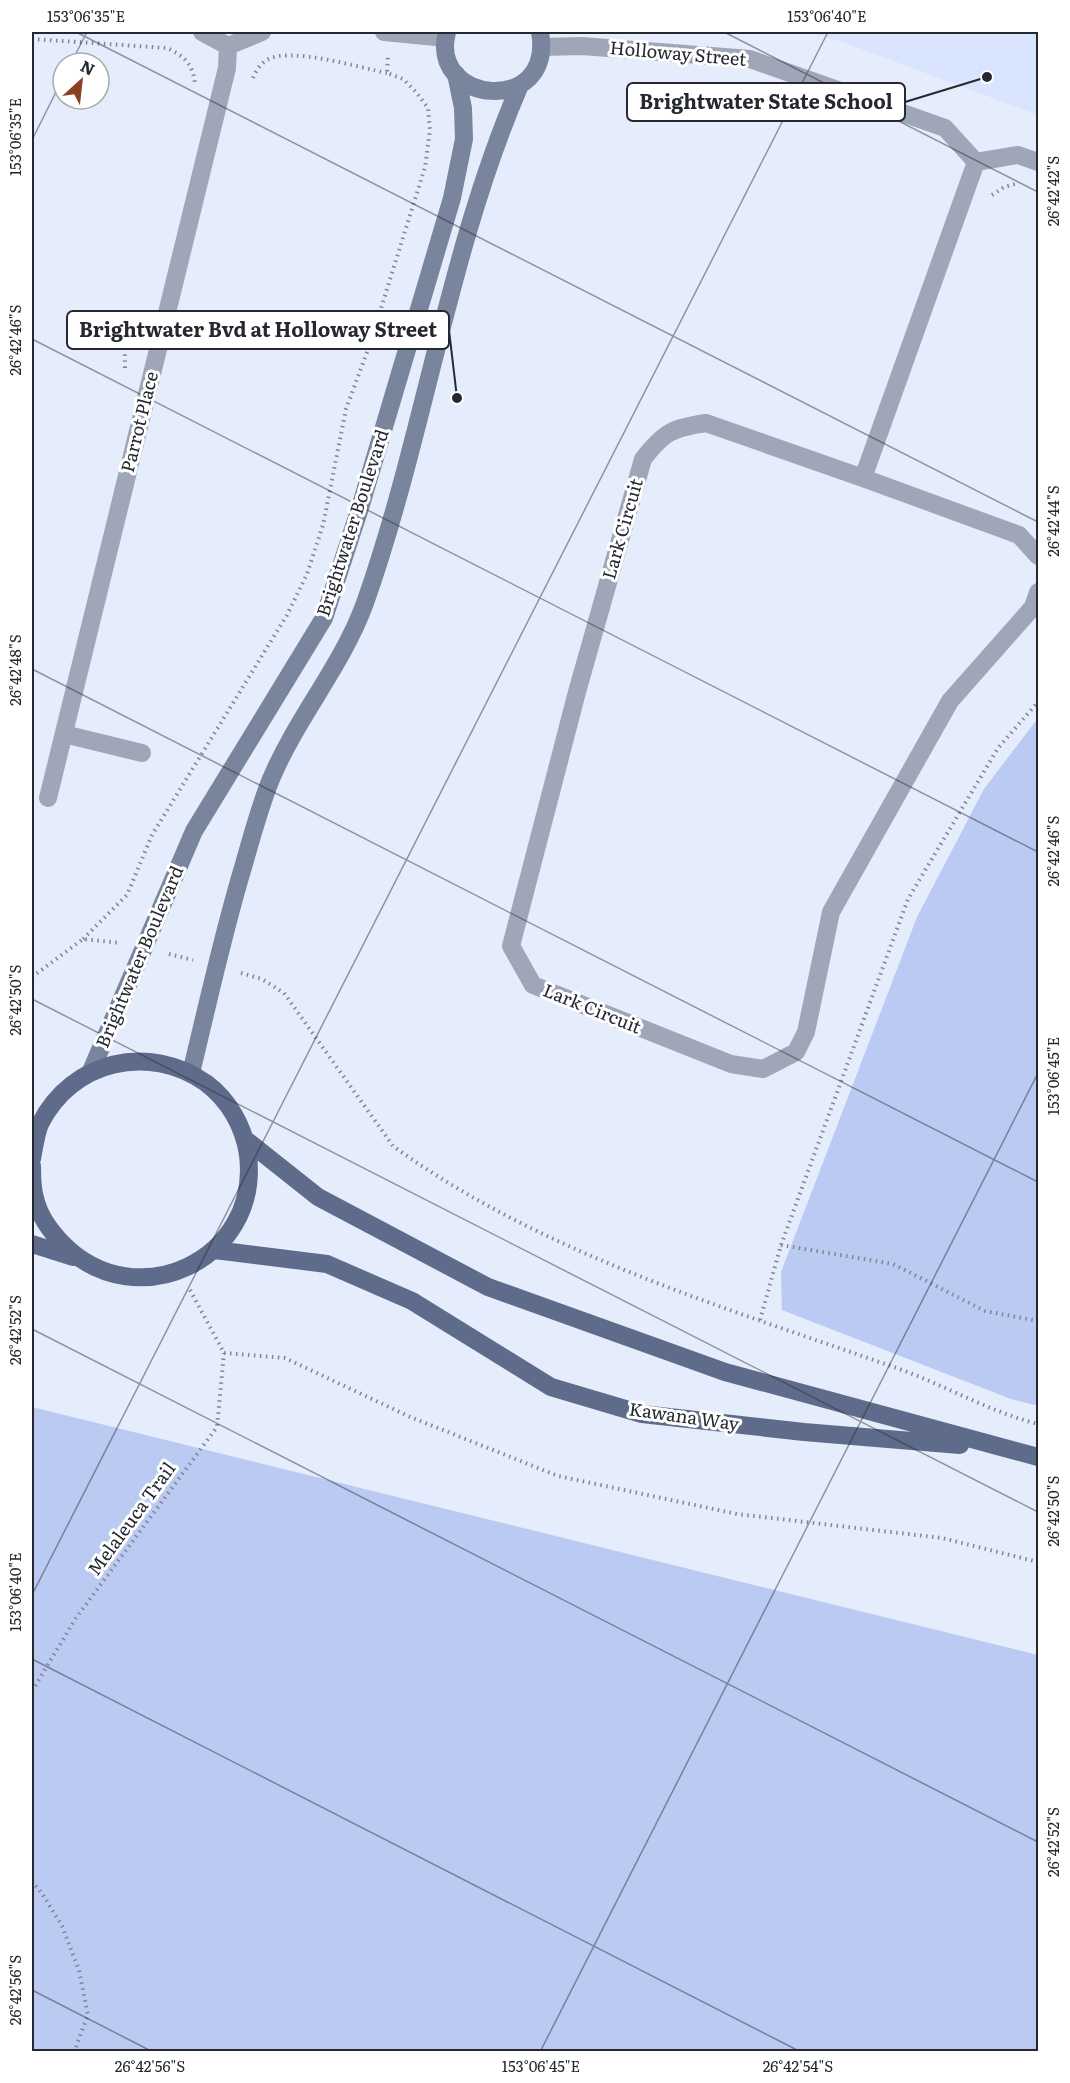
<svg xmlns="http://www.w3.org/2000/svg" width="1070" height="2083" font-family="Literata,serif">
<rect width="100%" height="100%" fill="#e5ecfc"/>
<path fill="#d9e4ff" d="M 808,32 L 1038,32 L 1038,115 L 834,39 Z"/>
<path fill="#bacaf3" d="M 1038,718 L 1038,1406 L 1011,1399 L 782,1310 L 781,1272 L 917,917 L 984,789 Z
M 32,1407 L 1038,1655 L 1038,2051 L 32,2051 Z"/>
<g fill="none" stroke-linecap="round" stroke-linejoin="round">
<path stroke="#818691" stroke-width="4" stroke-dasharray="1.5 4.5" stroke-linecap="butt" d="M 32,39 L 167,48 C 185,56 193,65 195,84
M 253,78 C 256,71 260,64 267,60 C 289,46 361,68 387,73
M 992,195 L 1004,187 L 1015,184
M 125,368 C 124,342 126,338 138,316
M 83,939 L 127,895 L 152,835 L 287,615 L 307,574 L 323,525 L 346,409 L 369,347 L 425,167 L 430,130 L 428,108 L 416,92 L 403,79 L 387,73 L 388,56
M 169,954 L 193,960
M 241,973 L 262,979 L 284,993 L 393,1146 C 541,1253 720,1306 891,1366 C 941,1383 987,1411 1038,1424
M 32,977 L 83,939 L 121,943
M 781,1245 L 893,1264 L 985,1311 L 1038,1321
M 190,1290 L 224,1353
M 760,1320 L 781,1245 L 908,899 L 998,748 L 1038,702
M 224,1353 L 285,1358 L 408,1416 L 558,1476 L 737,1514 L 942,1538 L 1038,1562
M 32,1691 L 76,1618 L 217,1427 L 224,1353
M 32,1881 L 43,1895 L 62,1926 L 79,1970 L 88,2015 L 74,2052"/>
<path stroke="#9fa6b7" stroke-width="18" d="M 202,32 L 228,46 L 262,32
M 384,32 L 446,38
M 542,47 L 582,46 L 750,59 L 945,128 L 976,162 L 1018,155 L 1038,162
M 863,478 L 976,162
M 1038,556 L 1019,535 L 863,478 L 706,423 C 672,428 664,432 643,459 L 577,692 L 511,946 L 533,985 L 731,1064 L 763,1069 L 796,1052 L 806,1032 L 831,912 L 950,701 L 1033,607 L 1038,592
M 64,734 L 142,753
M 48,798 L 227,68 L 228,46"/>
<path stroke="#79849d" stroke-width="18" d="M 447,32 C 428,105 555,116 540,32
M 91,1071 L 194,831 L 324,618 L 360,508 L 452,198 L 464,139 L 463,108 L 456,74
M 191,1073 C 208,1003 223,933 244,864 C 252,835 260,806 271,779 C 297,717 342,666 365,603 C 425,433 448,251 520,85"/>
<path stroke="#5f6b8a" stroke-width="18" d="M 246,1140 L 318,1197 L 488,1287 L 725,1372 L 1038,1457
M 32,1159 C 34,1148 36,1134 40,1124 C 72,1060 149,1043 206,1083 C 229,1100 244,1127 248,1155 C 261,1260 136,1318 63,1244 C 51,1232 39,1215 35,1198 C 32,1188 32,1176 32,1166
M 32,1244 L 73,1257
M 215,1250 L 327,1264 L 412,1301 L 551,1387 L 642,1414 L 804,1432 L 960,1445"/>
</g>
<path fill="none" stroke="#25282f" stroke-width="1.5" stroke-opacity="0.45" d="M 76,32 L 1038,522M 724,32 L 1038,192M 71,63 L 87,32M 32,140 L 63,78M 32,339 L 1038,852M 32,669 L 1038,1182M 32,999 L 1038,1512M 32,1329 L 1038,1842M 32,1595 L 828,32M 32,1659 L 801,2052M 32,1990 L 153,2052M 540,2052 L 1038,1073"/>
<g text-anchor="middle" stroke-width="6" stroke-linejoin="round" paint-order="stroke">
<g font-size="18" fill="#25282f" stroke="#fff">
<text transform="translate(678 54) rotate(5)" y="6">Holloway Street</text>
<text transform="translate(140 422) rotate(-76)" y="6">Parrot Place</text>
<text transform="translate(353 523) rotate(-72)" y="6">Brightwater Boulevard</text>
<text transform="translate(623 529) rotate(-74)" y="6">Lark Circuit</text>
<text transform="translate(140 957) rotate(-67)" y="6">Brightwater Boulevard</text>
<text transform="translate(592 1009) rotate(22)" y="6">Lark Circuit</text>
<text transform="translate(684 1417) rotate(8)" y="6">Kawana Way</text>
<text transform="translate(132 1519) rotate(-54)" y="6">Melaleuca Trail</text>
</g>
</g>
<path fill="none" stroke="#25282f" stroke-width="2" d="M987 77L905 102M457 398L449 330"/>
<g fill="#25282f" stroke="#fff" stroke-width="2">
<circle cx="987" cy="77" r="6"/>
<circle cx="457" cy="398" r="6"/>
</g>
<g fill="#fff" stroke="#25282f" stroke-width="2">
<rect x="627" y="83" width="278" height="38" rx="6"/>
<rect x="67" y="311" width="382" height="38" rx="6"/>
</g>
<g font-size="20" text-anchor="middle" font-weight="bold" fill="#25282f">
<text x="766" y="109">Brightwater State School</text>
<text x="258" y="337">Brightwater Bvd at Holloway Street</text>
</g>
<rect width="1070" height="2083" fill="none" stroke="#ffffff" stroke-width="66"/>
<g transform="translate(81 81) rotate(27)"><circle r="28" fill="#ffffff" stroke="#a8a9ac" stroke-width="1.5"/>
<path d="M0-4.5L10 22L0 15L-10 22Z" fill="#894023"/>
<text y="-9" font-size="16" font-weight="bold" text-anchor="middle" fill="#25282f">N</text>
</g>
<rect x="33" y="33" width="1004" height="2017" fill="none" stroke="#25282f" stroke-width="2"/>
<g font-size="15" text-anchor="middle" fill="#25282f">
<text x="86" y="22">153°06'35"E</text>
<text x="827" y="22">153°06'40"E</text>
<text transform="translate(16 137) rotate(-90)" y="5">153°06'35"E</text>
<text transform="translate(1054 191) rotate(-90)" y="5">26°42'42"S</text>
<text transform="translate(16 340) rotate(-90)" y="5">26°42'46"S</text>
<text transform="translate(1054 521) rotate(-90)" y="5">26°42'44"S</text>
<text transform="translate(16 670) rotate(-90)" y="5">26°42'48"S</text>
<text transform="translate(1054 851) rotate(-90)" y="5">26°42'46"S</text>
<text transform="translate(16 1000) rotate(-90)" y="5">26°42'50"S</text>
<text transform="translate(1054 1076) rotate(-90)" y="5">153°06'45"E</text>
<text transform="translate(16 1330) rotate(-90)" y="5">26°42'52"S</text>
<text transform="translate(1054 1511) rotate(-90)" y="5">26°42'50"S</text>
<text transform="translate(16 1592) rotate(-90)" y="5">153°06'40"E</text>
<text transform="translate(1054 1842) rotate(-90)" y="5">26°42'52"S</text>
<text transform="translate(16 1990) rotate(-90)" y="5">26°42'56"S</text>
<text x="150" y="2072">26°42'56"S</text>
<text x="541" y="2072">153°06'45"E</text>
<text x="798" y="2072">26°42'54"S</text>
</g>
</svg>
